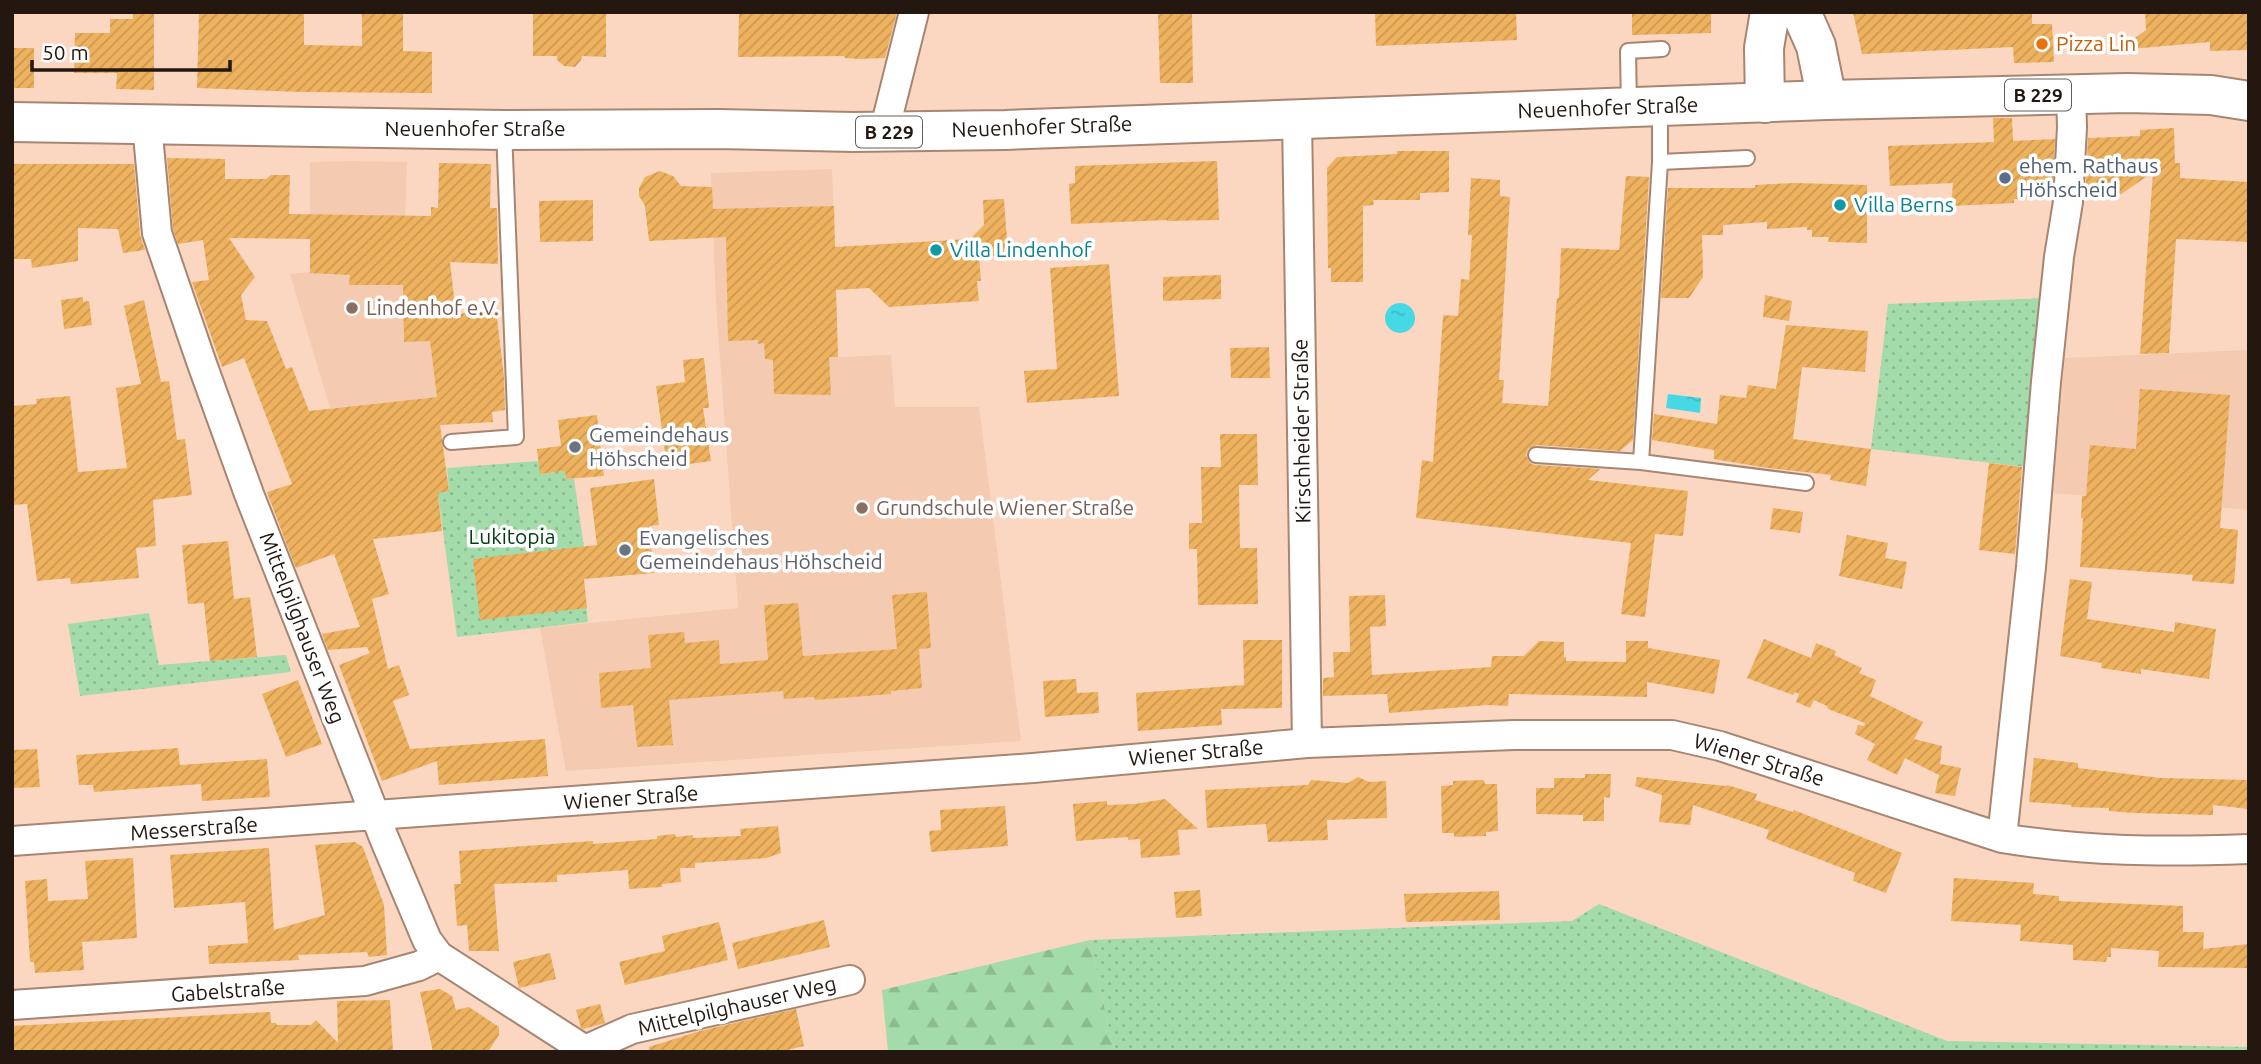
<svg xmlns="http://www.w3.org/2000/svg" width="2261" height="1064" font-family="Ubuntu,sans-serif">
<defs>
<pattern id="green-dots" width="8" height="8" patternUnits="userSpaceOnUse" patternTransform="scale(1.75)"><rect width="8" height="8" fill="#a3dbaa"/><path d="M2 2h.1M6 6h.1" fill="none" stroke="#8cbb91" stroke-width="1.8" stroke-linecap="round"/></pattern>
<pattern id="forest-firs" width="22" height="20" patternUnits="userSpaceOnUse" patternTransform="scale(1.75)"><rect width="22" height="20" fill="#a3dbaa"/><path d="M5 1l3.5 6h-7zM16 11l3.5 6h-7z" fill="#8cbb91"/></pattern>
<pattern id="water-ripples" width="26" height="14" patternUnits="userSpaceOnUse" patternTransform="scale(1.75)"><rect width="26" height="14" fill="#45d9e5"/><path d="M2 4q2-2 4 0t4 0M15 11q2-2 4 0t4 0" fill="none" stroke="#3cbac3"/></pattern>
<pattern id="building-hatch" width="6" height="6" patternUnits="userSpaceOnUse" patternTransform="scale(1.75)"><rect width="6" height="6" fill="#eeb25f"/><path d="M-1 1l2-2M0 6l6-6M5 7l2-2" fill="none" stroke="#cc9852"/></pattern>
</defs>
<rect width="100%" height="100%" fill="#fbd7c1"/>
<path fill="#f4cab0" d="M 350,161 L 407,162 L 403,274 L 404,341 L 430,341 L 438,397 L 330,408 L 290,274 L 310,272 L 310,162 Z
M 832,169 L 838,357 L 891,355 L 895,407 L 979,407 L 1021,741 L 566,771 L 540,628 L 738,608 L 716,304 L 711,173 Z
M 2249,350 L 2249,510 L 2053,493 L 2065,358 Z"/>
<path fill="url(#green-dots)" d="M 2046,298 L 2027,467 L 1871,449 L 1888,304 Z
M 539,461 L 541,474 L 565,471 L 566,479 L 574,479 L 584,547 L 580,548 L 588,622 L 457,637 L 438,493 L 449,490 L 447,468 Z
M 149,613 L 159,665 L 286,655 L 291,672 L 80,696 L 68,624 Z
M 1599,904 L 1947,1041 L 2249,1047 L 2249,1052 L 1114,1052 L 1090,940 L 1572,921 Z"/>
<path fill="url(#forest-firs)" d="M 1090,940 L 1114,1052 L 888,1052 L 882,990 Z"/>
<path fill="url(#water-ripples)" d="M1385 318a15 15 0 1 1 30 0a15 15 0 1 1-30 0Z
M 1668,394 L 1701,398 L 1700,413 L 1666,408 Z"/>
<path fill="url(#building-hatch)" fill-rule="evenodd" d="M 133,12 L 154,12 L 154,90 L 116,89 L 117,73 L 74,73 L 75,33 L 110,33 L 110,19 L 133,19 Z
M 199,12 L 304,14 L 304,45 L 362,46 L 362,12 L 403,12 L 403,51 L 432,52 L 432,93 L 302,92 L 197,88 Z
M 533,12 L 606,12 L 606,57 L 582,56 L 581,60 L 575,67 L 564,66 L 557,60 L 557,56 L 533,56 Z
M 739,12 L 897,12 L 885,58 L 860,59 L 845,58 L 844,56 L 738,57 Z
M 1158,12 L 1192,12 L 1193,83 L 1160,83 Z
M 1375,12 L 1516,12 L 1517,40 L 1376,46 Z
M 1632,12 L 1711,12 L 1711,33 L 1632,35 Z
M 1853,12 L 2032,12 L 2032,24 L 2052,24 L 2054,62 L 2014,63 L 2013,47 L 1862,54 Z
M 2145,12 L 2249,12 L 2249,50 L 2210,51 L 2210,42 L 2119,50 L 2146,30 Z
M 12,48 L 34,48 L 34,88 L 12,88 Z
M 1993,118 L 2012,118 L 2013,141 L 2055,139 L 2052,198 L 2014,199 L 2014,203 L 1951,206 L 1953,183 L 1890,186 L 1888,146 L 1994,142 Z
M 2174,128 L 2175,163 L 2180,163 L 2180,178 L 2249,182 L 2249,242 L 2176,239 L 2169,353 L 2140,354 L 2153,172 L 2117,197 L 2085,198 L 2088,138 L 2140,136 L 2140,130 Z
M 1397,151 L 1449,151 L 1449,192 L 1420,193 L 1420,200 L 1373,200 L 1374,205 L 1363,206 L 1363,282 L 1331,282 L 1331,268 L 1328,268 L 1327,168 L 1337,157 L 1397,154 Z
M 167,158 L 225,159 L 225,179 L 266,179 L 271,175 L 290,175 L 289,214 L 431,216 L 431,207 L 438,208 L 439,163 L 491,164 L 490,208 L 497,208 L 498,264 L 450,262 L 456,314 L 496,310 L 504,377 L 505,410 L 492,412 L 493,422 L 440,425 L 449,491 L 438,493 L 442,531 L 373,539 L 389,594 L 372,599 L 388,669 L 399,665 L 409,695 L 393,701 L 410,749 L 545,739 L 548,776 L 439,785 L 437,761 L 382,781 L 339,665 L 370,653 L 367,647 L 328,650 L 322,634 L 360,627 L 334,554 L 296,568 L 291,556 L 267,492 L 292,484 L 244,358 L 222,367 L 192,282 L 209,280 L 203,240 L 178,244 L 173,229 ZM 229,238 L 310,239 L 310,273 L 350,275 L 349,285 L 403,285 L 404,342 L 430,341 L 437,397 L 309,411 L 292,367 L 286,369 L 267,321 L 246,320 L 241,295 L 255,277 Z
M 1217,161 L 1219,220 L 1167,221 L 1167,220 L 1071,224 L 1069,184 L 1075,183 L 1075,166 Z
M 12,164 L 134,164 L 140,235 L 145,250 L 123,253 L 118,229 L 78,228 L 78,261 L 32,268 L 31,259 L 12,259 Z
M 660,171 L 673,176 L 681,186 L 712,187 L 713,209 L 834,206 L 835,247 L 970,239 L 984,225 L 983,200 L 1004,199 L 1007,240 L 1003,255 L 979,257 L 981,281 L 977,281 L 979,301 L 889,307 L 869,288 L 836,290 L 838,357 L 829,357 L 831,395 L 774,394 L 773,360 L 765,359 L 764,343 L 758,344 L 758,340 L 728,341 L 726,237 L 649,241 L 645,206 L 639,196 L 639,188 L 645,177 Z
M 1626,176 L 1649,177 L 1633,440 L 1620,451 L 1537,445 L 1528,449 L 1526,455 L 1530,463 L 1535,465 L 1600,469 L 1588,480 L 1688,491 L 1683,536 L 1655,534 L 1645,617 L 1621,614 L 1631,543 L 1416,518 L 1422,460 L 1433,462 L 1443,315 L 1458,316 L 1461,279 L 1469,280 L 1472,235 L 1468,235 L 1471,178 L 1500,180 L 1500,196 L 1510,197 L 1499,380 L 1504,380 L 1502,403 L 1548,406 L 1557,298 L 1559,298 L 1561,248 L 1619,250 Z
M 1795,183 L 1867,185 L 1867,243 L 1828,242 L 1829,237 L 1812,237 L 1812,230 L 1807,230 L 1807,227 L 1767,229 L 1767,222 L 1723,225 L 1723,235 L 1702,235 L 1703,277 L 1689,298 L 1661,298 L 1668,188 L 1755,188 L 1755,185 Z
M 593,200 L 593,241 L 540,242 L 539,201 Z
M 1109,264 L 1119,396 L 1027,403 L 1024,371 L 1057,369 L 1050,268 Z
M 1221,275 L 1221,299 L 1163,301 L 1163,277 Z
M 1765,295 L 1792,301 L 1789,321 L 1763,317 Z
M 83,297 L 83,302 L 89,301 L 92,325 L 64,329 L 61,300 Z
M 144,300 L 161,382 L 169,381 L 177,440 L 185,439 L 192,495 L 153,500 L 156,546 L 136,548 L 139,578 L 71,584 L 70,578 L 37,581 L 27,504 L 12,505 L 12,406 L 37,404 L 36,399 L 70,396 L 78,472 L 127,468 L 116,388 L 141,384 L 124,306 Z
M 1786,325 L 1868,331 L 1865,372 L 1802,367 L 1793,439 L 1871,449 L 1866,486 L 1830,480 L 1831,475 L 1768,468 L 1714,459 L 1714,450 L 1652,440 L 1654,414 L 1717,424 L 1720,395 L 1746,398 L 1748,385 L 1776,389 Z
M 1269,347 L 1270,378 L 1231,378 L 1230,348 Z
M 704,358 L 709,408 L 703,408 L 711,461 L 667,467 L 656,386 L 685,382 L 683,360 Z
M 2140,389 L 2230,395 L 2220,528 L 2238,530 L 2234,584 L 2192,581 L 2193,575 L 2080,567 L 2083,518 L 2081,518 L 2082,496 L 2086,496 L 2090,445 L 2136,449 Z
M 597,415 L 604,476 L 566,479 L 565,471 L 540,474 L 537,449 L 561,446 L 558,420 Z
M 1220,434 L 1257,434 L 1258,485 L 1239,485 L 1240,548 L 1257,548 L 1258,604 L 1198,605 L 1197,549 L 1189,549 L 1189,523 L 1202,523 L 1201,467 L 1221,467 Z
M 1989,463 L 2022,467 L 2015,554 L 1979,550 Z
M 654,479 L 659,525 L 649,526 L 654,573 L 584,579 L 587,608 L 480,620 L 473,559 L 597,545 L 590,488 Z
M 1773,508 L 1803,512 L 1800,533 L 1770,529 Z
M 1847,535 L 1888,543 L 1885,558 L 1907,562 L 1902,589 L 1839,576 Z
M 228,541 L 234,599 L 250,597 L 257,657 L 210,661 L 204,603 L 188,604 L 182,545 Z
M 2070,579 L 2092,582 L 2087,619 L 2174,632 L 2175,622 L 2216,629 L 2209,679 L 2141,669 L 2141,674 L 2101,668 L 2102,663 L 2060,656 Z
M 927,592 L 931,648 L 919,649 L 922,688 L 891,691 L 891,694 L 815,700 L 814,697 L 784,699 L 783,691 L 669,700 L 673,745 L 637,747 L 633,705 L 601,708 L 599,673 L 651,668 L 648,635 L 684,632 L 685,643 L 719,640 L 720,664 L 768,660 L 764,605 L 798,603 L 803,656 L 897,649 L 892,595 Z
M 1385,595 L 1386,626 L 1370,627 L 1372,675 L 1491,667 L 1492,656 L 1524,656 L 1539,641 L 1564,642 L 1564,657 L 1566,657 L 1566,661 L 1626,662 L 1626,641 L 1648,641 L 1648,648 L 1720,660 L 1714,694 L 1647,682 L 1647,697 L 1509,694 L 1508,706 L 1488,705 L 1389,713 L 1387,694 L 1323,696 L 1323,678 L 1334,677 L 1333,652 L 1350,652 L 1349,596 Z
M 1764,639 L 1811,658 L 1816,643 L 1836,651 L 1834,655 L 1862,668 L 1859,673 L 1876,680 L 1870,696 L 1923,722 L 1914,739 L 1942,746 L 1940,765 L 1941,764 L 1961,768 L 1955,796 L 1935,793 L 1939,775 L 1905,758 L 1897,775 L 1867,760 L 1875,744 L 1855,734 L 1858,725 L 1864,726 L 1865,723 L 1828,709 L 1827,706 L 1814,700 L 1810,708 L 1796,702 L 1799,694 L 1795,692 L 1793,695 L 1747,678 Z
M 1243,640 L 1282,640 L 1282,708 L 1221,709 L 1222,725 L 1138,731 L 1136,693 L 1244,685 Z
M 1076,679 L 1077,693 L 1098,692 L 1099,713 L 1045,717 L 1043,681 Z
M 298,680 L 322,744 L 286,757 L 262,694 Z
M 178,748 L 180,765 L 267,759 L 270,797 L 202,801 L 201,784 L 94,792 L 93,785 L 79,785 L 76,755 Z
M 37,749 L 40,787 L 12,788 L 12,750 Z
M 2034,758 L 2078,763 L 2078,768 L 2161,778 L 2249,780 L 2249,809 L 2213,805 L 2213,815 L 2134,813 L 2109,811 L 2109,808 L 2071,807 L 2072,805 L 2029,802 Z
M 1585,774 L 1611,774 L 1610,798 L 1604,797 L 1604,821 L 1583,821 L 1583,815 L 1536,814 L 1536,788 L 1554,788 L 1554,778 L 1585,778 Z
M 1358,777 L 1369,782 L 1386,781 L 1387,818 L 1327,820 L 1328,840 L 1268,842 L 1266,824 L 1207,828 L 1205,790 L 1308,785 L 1311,780 L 1348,783 Z
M 1637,777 L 1726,786 L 1727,785 L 1757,794 L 1755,800 L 1793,812 L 1794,810 L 1902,853 L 1886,893 L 1853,881 L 1855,873 L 1766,839 L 1769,830 L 1693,805 L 1690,825 L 1659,822 L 1662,795 L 1635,786 Z
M 1484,780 L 1485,784 L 1497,784 L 1498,831 L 1486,832 L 1486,836 L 1454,837 L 1454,833 L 1442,833 L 1441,786 L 1453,785 L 1453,781 Z
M 1165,799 L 1198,829 L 1178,830 L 1180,855 L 1141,858 L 1140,839 L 1128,840 L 1128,837 L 1076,841 L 1073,804 L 1107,801 L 1107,805 L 1135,804 Z
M 1005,806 L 1008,846 L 931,852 L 929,831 L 941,830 L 940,810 Z
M 778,826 L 781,853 L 766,858 L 695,863 L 695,868 L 680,868 L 681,882 L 662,884 L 662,887 L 629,889 L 628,870 L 557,875 L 557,882 L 494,884 L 499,951 L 469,951 L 467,925 L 457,926 L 454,884 L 461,884 L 459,851 L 593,841 L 593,844 L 657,839 L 657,836 L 675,834 L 676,837 L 693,835 L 693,838 L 741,836 L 740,829 Z
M 355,842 L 363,847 L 384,905 L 387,955 L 369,957 L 367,952 L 298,955 L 299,960 L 209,964 L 208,946 L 248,943 L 245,902 L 174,908 L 170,855 L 269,848 L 274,930 L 325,915 L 315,845 Z
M 133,858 L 137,938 L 82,942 L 84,970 L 35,973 L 34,962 L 30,962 L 25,881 L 47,879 L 48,901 L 88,899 L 85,861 Z
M 1954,878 L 2034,883 L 2033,894 L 2059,896 L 2059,901 L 2183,906 L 2183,932 L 2204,932 L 2203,949 L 2249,944 L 2249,968 L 2158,967 L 2159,951 L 2111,948 L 2111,957 L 2107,957 L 2106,962 L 2073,960 L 2073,945 L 2020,941 L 2021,925 L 1951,921 Z
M 1200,890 L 1202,916 L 1176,918 L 1174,892 Z
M 1499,891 L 1500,920 L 1406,922 L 1404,894 Z
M 824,920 L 830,947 L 738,969 L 732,943 Z
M 719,922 L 728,960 L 625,985 L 619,962 L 665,951 L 662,936 Z
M 550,953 L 556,979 L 519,988 L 513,962 Z
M 440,989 L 452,996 L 456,1010 L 469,1007 L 499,1027 L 499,1035 L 488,1052 L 433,1052 L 420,992 Z
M 390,1000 L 393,1052 L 12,1052 L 12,1026 L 270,1012 L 271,1023 L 276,1023 L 277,1025 L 311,1025 L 316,1020 L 338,1043 L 337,1001 Z
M 600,1004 L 605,1023 L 583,1029 L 581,1028 L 576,1010 Z
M 796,1009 L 804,1046 L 779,1052 L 649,1052 L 649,1047 L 700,1031 Z"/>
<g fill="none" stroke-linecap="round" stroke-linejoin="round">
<g stroke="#a68672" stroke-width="18">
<path id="lane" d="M 1629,107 L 1628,51 L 1662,49
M 1660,162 L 1747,158
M 451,442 L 516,437 L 504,130
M 1536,455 L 1641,462 L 1660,162 L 1660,107
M 1641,462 L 1806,483"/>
</g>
<g stroke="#a68672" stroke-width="32">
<path id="street" d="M 1297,119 L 1307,743
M 147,124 L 157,233 L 201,361 L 249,494 L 384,838 L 427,940 L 439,956 L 588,1052
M 884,132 L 914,12
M 2002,838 L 2031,567 L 2046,382 L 2059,257 L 2068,202 L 2072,127 L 2071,94
M 12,841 L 1033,768 L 1307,743 L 1514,735 L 1672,735 L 1720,746 L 2002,838 C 2085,852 2165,852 2249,849
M 12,1005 L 365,981 L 419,966 L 439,956
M 585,1050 L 632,1029 L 850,980"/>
</g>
<g stroke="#a68672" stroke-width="42">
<path id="secondary" d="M 1801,12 L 1816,46 L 1827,100
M 1765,103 L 1764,48 L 1770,12"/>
</g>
<g stroke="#a68672" stroke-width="42">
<path id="primary" d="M 12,122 L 504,130 L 719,129 L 853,132 L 1005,130 L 1827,100 L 2127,93 L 2211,95 L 2249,101"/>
</g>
<use href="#lane" stroke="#fff" stroke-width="14"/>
<use href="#street" stroke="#fff" stroke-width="28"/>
<use href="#secondary" stroke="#fff" stroke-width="38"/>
<use href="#primary" stroke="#fff" stroke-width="38"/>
</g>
<circle fill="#e8710a" stroke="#fff" stroke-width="2.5" cx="2042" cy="44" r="7"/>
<circle fill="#5c6f8a" stroke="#fff" stroke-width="2.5" cx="2005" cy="178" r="7"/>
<g fill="#0f9aa8" stroke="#fff" stroke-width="2.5">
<circle cx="1840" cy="205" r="7"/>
<circle cx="936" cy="250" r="7"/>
</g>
<g fill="#8d6e63" stroke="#fff" stroke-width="2.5">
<circle cx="352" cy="308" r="7"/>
<circle cx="862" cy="508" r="7"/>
</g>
<g fill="#6b7280" stroke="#fff" stroke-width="2.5">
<circle cx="575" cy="447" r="7"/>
<circle cx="625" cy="550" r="7"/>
</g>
<g text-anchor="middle" stroke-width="7" stroke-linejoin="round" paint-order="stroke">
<g fill="#fff" stroke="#665d58" stroke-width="2">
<rect x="2005" y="79.5" width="66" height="31" rx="5"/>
<rect x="856" y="116.5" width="66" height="31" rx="5"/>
</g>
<g font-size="19" font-weight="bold" fill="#241710">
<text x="2038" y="102">B 229</text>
<text x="889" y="139">B 229</text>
</g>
<g font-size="21" fill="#c56008" stroke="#fff" text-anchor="start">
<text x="2056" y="51">Pizza Lin</text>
</g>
<g font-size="21" fill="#241710" stroke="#fff">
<text transform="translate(1608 108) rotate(-2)" y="7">Neuenhofer Straße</text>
<text transform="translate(1042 127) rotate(-2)" y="7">Neuenhofer Straße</text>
<text x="475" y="136">Neuenhofer Straße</text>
<text transform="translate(1302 431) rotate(-91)" y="7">Kirschheider Straße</text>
<text transform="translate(302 628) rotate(69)" y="7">Mittelpilghauser Weg</text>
<text transform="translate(1196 753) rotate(-5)" y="7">Wiener Straße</text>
<text transform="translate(1759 760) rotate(17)" y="7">Wiener Straße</text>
<text transform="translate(631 798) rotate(-4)" y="7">Wiener Straße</text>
<text transform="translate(194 829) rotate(-4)" y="7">Messerstraße</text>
<text transform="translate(228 991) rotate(-4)" y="7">Gabelstraße</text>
<text transform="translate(737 1006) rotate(-13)" y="7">Mittelpilghauser Weg</text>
</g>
<g font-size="21" fill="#4e5e75" stroke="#fff" text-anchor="start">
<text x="2019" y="173">ehem. Rathaus<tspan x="2019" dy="24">Höhscheid</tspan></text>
</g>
<g font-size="21" fill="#0d838f" stroke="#fff" text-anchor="start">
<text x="1854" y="212">Villa Berns</text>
<text x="950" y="257">Villa Lindenhof</text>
</g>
<g font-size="21" fill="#785e54" stroke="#fff" text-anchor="start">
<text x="366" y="315">Lindenhof e.V.</text>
<text x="876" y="515">Grundschule Wiener Straße</text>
</g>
<g font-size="21" fill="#5b616d" stroke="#fff" text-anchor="start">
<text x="589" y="442">Gemeindehaus<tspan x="589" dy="24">Höhscheid</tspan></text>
<text x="639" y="545">Evangelisches<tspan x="639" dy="24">Gemeindehaus Höhscheid</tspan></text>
</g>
<g font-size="21" fill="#013e13" stroke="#fff">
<text x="512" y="544">Lukitopia</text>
</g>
</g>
<rect width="2261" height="1064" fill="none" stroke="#241710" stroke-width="28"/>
<path d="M32 60v10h198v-10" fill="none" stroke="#241710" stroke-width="3.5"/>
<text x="42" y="60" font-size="21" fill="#241710" stroke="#ffffff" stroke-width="5" paint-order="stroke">50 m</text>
</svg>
